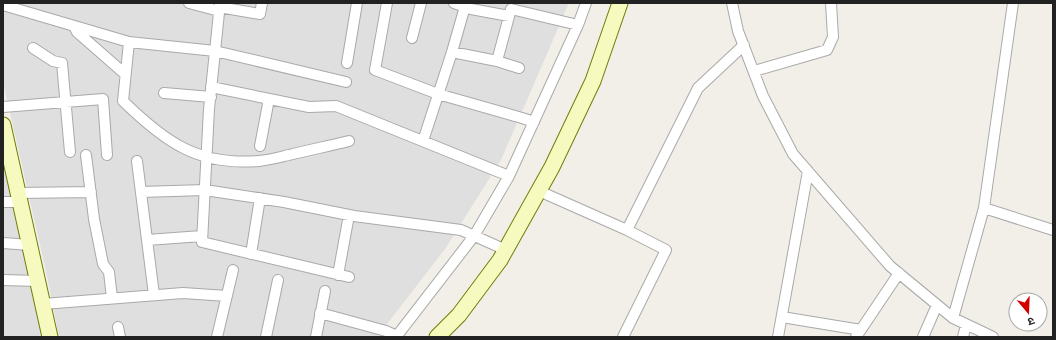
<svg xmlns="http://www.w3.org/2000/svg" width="1056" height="340" font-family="'Golos Text','Noto Sans Devanagari',sans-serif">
<rect width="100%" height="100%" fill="#f2efe9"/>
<path fill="#e0dfdf" d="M 3,3 L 569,3 L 501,160 L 445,249 L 377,337 L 59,337 L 46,271 L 3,82 Z
M 3,158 L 42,337 L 3,337 Z"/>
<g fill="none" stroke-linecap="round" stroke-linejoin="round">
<g stroke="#a9a9a9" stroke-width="12">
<path id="street" d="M 189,3 L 219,11
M 220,3 L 209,109 L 202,242 L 349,277
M 387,3 L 375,70 L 438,94 L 522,118 L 534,122
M 454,3 L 471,9 L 509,16
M 732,3 L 738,31 L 763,96 L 793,154 L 890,266 L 953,318 L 993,337
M 3,5 L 129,42 L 215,51 L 346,82
M 219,7 L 260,14 L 262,3
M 74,26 L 77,32 L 125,74
M 412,38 L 421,3
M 129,42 L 123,101 C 165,142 198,166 259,161 C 269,160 280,157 289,155 C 309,150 329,146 349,141
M 33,48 L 53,61 L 62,63 L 70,152
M 452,52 L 497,61 L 519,68
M 497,61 L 511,9 L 578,25
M 347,63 L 357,3
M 754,71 L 827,50 L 833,37 L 831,3
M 211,87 L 309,107 L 336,106 L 509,176
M 164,93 L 211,97
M 3,107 L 103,99 L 107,155
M 423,141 L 452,52 L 466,3
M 260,146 L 269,99
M 86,155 L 94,219 L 103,264 L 109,272 L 112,298
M 137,161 L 154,295
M 539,191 L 627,230 L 698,88 L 744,45
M 141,192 L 205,190 L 284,202 L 354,216 L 461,230 L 506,250
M 18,193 L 91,192
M 3,202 L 20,202
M 984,208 L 1053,230
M 147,240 L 202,236
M 3,243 L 30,245
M 251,254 L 260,198
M 338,275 L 349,215
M 3,280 L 38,281
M 43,304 L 183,293 L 227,296
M 320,313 L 386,331 L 397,336
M 782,317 L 861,330
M 953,318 L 984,208 L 1013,3
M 118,327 L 120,337
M 217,337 L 233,270
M 266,337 L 278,280
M 316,337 L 325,291
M 396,337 L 474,236 L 509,176 L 578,25 L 586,3
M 623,337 L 666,250 L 627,230
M 778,337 L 808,171
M 856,337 L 899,273
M 923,337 L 937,305
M 963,337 L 966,325"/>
</g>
<g stroke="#707d05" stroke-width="17">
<path id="secondary" d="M 3,125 L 50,337
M 437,337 L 459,315 L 500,260 L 552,167 L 593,81 L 620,3"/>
</g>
<use href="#street" stroke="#fff" stroke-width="10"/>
<use href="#secondary" stroke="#f7fabf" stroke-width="15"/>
</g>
<rect width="1056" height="340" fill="none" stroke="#222222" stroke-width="8"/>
<g transform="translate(1028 312) rotate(161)"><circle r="19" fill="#ffffff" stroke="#a7a7a7"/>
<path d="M0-3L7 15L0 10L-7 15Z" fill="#d40000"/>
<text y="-6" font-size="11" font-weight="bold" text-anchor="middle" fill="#222222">उ</text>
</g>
</svg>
